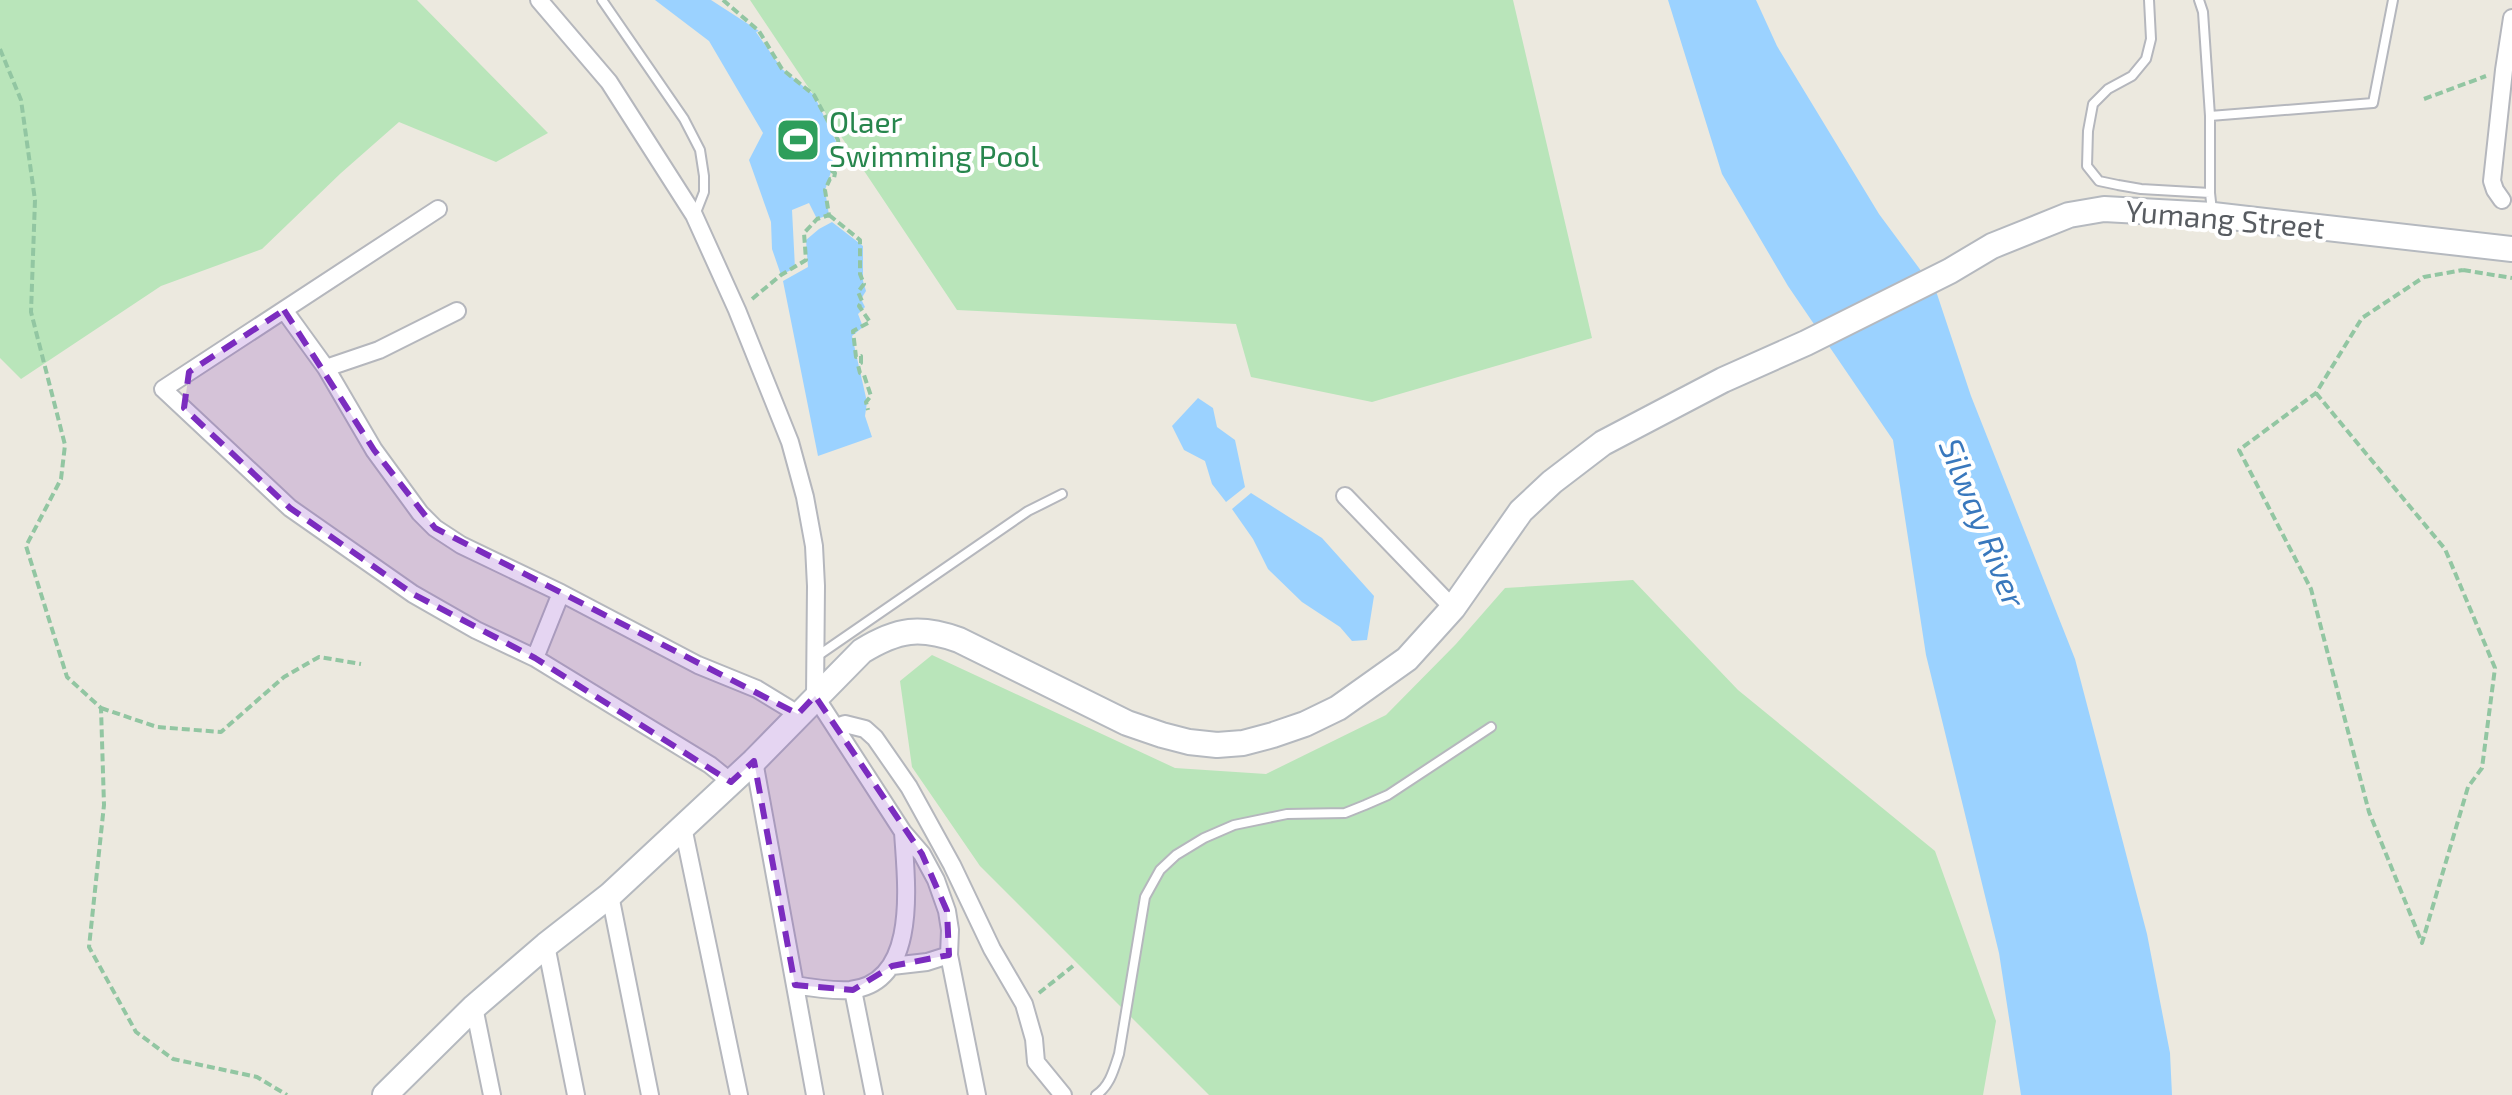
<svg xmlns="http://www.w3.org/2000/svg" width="2512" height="1095" font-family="'Exo 2',sans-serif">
<rect width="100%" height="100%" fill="#ece9df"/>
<path fill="#b9e5ba" d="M 0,0 L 417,0 L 548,133 L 496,162 L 399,122 L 341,173 L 262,249 L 161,286 L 21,379 L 0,358 Z
M 750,0 L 1513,0 L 1592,338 L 1372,402 L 1251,377 L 1236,324 L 957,310 Z
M 1633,580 L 1738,690 L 1935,851 L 1996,1021 L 1983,1095 L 1209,1095 L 980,866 L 912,767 L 900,681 L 932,655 L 1175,768 L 1266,774 L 1386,715 L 1456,644 L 1505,588 Z"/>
<path fill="#9bd2ff" d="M 655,0 L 711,0 L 759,31 L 756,32 L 782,69 L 814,95 L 839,148 L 825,190 L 829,215 L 817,219 L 809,203 L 792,210 L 795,268 L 781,275 L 772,249 L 771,222 L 749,160 L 763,133 L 709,41 Z
M 1668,0 L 1756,0 L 1777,46 L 1879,214 L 1936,291 L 1971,396 L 2075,659 L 2147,934 L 2170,1053 L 2172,1095 L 2021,1095 L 1999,953 L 1926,655 L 1893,440 L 1788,286 L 1722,174 Z
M 832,222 L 863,246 L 863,281 L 866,291 L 861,299 L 865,307 L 858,314 L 863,327 L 852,336 L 867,402 L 865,416 L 872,437 L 818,456 L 783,281 L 808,267 L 806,240 L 819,229 Z
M 1198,398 L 1213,408 L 1217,427 L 1235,440 L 1245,487 L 1226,502 L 1212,484 L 1205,461 L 1184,450 L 1172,426 Z
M 1251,493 L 1322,538 L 1374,596 L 1367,640 L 1352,641 L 1340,627 L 1302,602 L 1268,569 L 1253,539 L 1232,509 Z"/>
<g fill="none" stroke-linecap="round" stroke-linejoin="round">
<g stroke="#b5b7bd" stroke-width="12">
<path id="service" d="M 602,0 L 684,119 L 700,150 L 704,176 L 704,192 L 695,215
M 2149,0 L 2151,39 L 2146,59 L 2132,76 L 2108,89 L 2093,104 L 2088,131 L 2087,166 L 2099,181 L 2118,185 L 2141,189 L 2210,193
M 2199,0 L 2203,12 L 2210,116 L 2210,193 L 2212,211
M 2210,116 L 2373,103 L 2393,0
M 816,657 L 1028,511 L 1062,494
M 1096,1095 C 1110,1086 1114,1069 1119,1054 L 1145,897 L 1160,870 L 1176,855 L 1204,838 L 1234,825 L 1287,814 L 1345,813 L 1365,805 L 1388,795 L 1491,727"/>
</g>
<g stroke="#b5b7bd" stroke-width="20">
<path id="minor" d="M 539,0 L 609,82 L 694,215 L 737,310 L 790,442 L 805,497 L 814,546 L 816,586 L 815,696 L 903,832 L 922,854 L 936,880 L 947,911 L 950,930 L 949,955 L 977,1095
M 2502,200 L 2495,190 L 2492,181 L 2504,70 L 2512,18
M 438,209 L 163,389 L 290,508 L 413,594 L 476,630 L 535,658 L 710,765 L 731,782
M 284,310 L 326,368 L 374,450 L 420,513 L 435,528 L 461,545 L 561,593 L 535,658
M 326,368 L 379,350 L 457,311
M 1345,496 L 1453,608
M 561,593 L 698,665 L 757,689 L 798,714
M 836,727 L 845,724 L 865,729 L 875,738 L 909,787 L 952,865 L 992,949 L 1024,1004 L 1034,1039 L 1036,1062 L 1063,1095
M 754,761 L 815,1095
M 683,827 L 739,1095
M 610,895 L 650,1095
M 546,945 L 576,1095
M 892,966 L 927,962 L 949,955
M 795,985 C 812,988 832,991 850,990 C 920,983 906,881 903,832
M 853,990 L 874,1095
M 474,1007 L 492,1095"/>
</g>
<g stroke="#b5b9bf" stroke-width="28">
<path id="secondary" d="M 385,1095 L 474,1007 L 546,945 L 610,895 L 754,761 L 862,651 C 898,629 920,626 959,640 L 1127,723 L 1162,735 L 1189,742 L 1217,745 L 1243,743 L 1273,735 L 1305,724 L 1338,708 L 1407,659 L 1453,608 L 1521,511 L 1552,482 L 1603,443 L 1723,380 L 1806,343 L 1950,271 L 1992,246 L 2069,215 L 2104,209 L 2213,215 L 2512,249"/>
</g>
<path stroke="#92c6a2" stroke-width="4" stroke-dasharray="8 4" stroke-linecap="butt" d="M 723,0 L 759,31 L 782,69 L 814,95 L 838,140 L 839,148 L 832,171 L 835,173 L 834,178 L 830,179 L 825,190 L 829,215 L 817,219 L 804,233 L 806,260 L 781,275 L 752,299
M 0,49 L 21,100 L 35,200 L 31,312 L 65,445 L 61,479 L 26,546 L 67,677 L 101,708 L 104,805 L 89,947 L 136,1032 L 173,1059 L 257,1077 L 287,1095
M 2424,99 L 2486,76
M 829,215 L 860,240 L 860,274 L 864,284 L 858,292 L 862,301 L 859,306 L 870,322 L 853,331 L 856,357 L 861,356 L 861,363 L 858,365 L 860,373 L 864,375 L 871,396 L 866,402 L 868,410
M 2463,270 L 2512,278
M 2316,393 L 2445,549 L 2495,668 L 2482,768 L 2468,787 L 2422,943 L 2369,812 L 2311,589 L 2239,450 L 2316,393 L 2362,318 L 2424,277 L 2463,270
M 101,708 L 157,727 L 221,732 L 284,677 L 319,657 L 361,664
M 1039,993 L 1073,966"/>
<use href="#service" stroke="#fff" stroke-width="8"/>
<use href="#minor" stroke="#fff" stroke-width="16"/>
<use href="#secondary" stroke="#fff" stroke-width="24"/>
</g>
<path fill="#7b2cbf" fill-opacity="0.2" stroke="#7b2cbf" stroke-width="6" stroke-dasharray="16 10" stroke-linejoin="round" d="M 284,310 L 374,450 L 435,528 L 798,714 L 815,696 L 922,854 L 947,911 L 949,955 L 892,966 L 853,990 L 795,985 L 754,761 L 731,782 L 535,658 L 413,594 L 290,508 L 184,408 L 189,372 Z"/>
<defs>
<g id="stadium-square" transform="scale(2.3)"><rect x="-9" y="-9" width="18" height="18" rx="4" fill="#2e9e5b" stroke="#fff"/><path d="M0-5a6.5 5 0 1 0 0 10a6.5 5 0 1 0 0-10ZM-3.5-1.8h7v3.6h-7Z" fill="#fff"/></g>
</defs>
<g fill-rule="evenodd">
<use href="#stadium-square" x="798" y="140"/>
</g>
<g text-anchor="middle" stroke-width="8" stroke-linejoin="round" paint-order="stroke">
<g font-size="30" fill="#27864d" stroke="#fff" text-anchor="start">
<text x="829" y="133">Olaer<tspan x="829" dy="34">Swimming Pool</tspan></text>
</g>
<g font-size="30" fill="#585c61" stroke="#fff">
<text transform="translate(2225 220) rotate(5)" y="10">Yumang Street</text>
</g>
<g font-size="32" font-style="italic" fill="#3978bd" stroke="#fff">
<text transform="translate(1982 523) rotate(68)" y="11">Silway River</text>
</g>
</g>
</svg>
